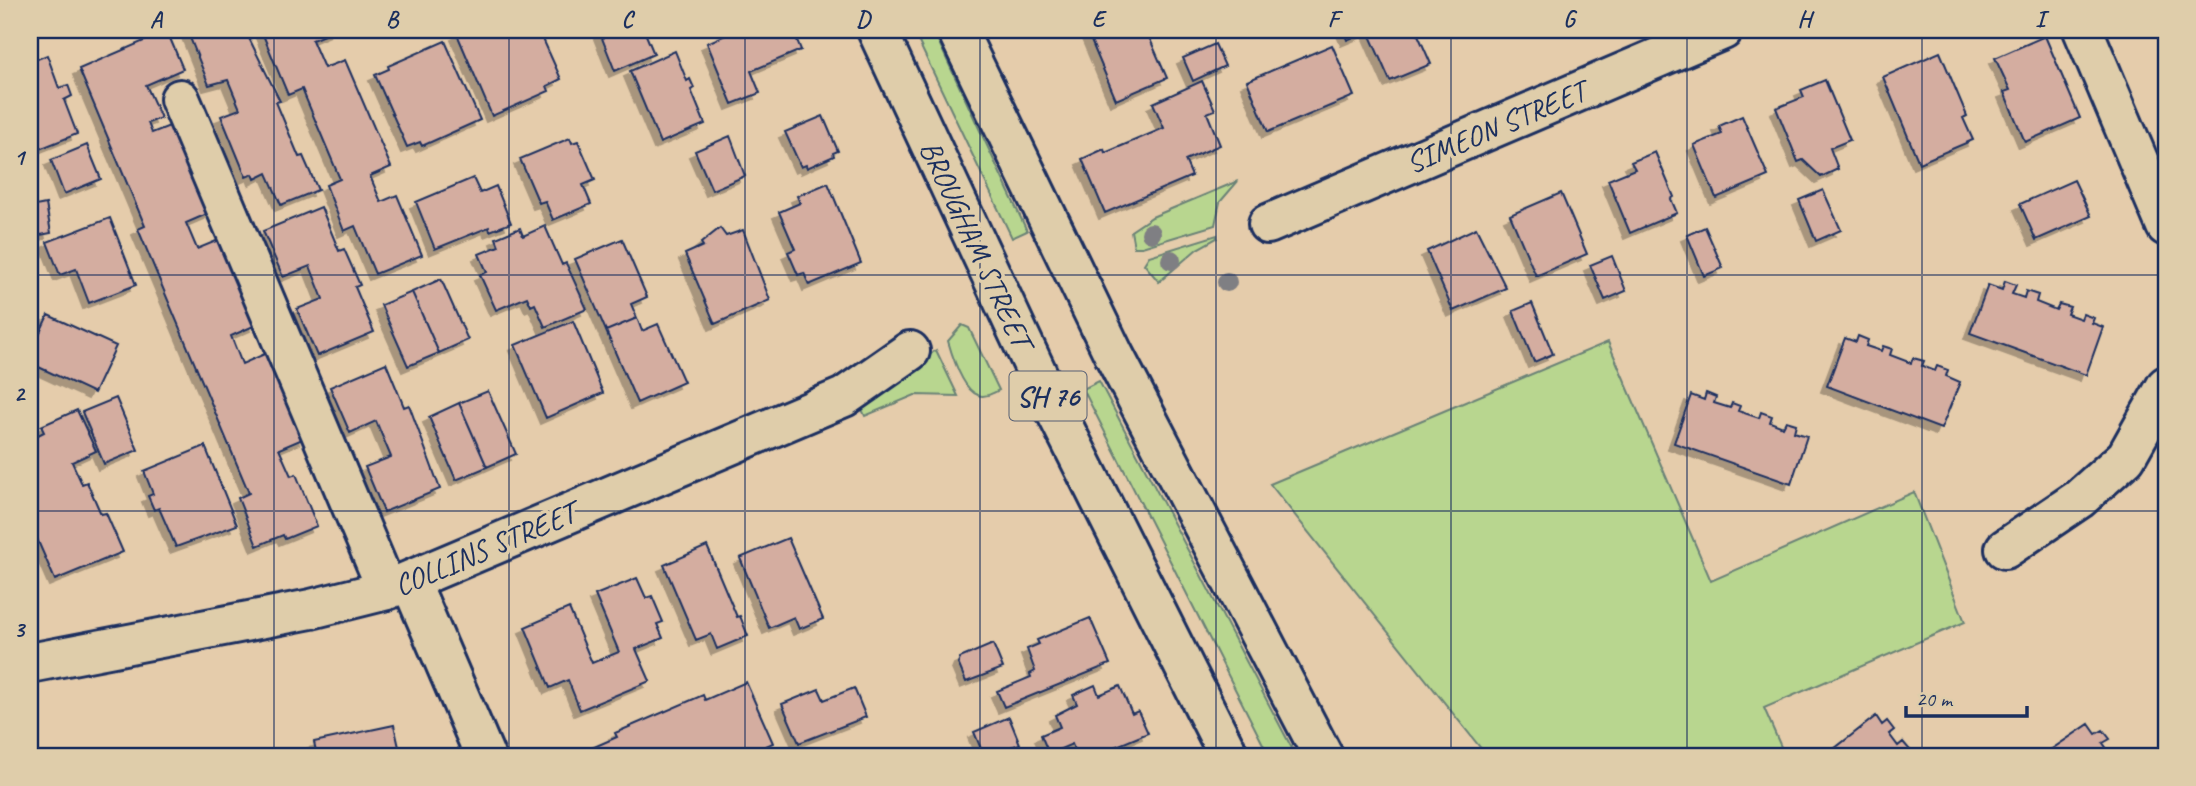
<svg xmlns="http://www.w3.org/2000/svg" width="2196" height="786" font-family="Caveat,sans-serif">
<defs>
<filter id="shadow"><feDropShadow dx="-6" dy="6" stdDeviation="0" flood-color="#0004"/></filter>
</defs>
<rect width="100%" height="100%" fill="#e5ccab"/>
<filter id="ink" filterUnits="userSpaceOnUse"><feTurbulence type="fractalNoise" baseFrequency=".0143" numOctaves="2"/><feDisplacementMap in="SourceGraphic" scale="14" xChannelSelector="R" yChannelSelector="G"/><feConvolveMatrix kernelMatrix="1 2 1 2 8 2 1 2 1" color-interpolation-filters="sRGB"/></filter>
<g filter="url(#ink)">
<path fill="#b8d68f" stroke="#6a8276" stroke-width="2" d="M 913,30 L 933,30 L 1027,231 L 1012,238 Z
M 1238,181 L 1220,202 L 1215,225 L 1142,247 L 1134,247 L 1131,231 L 1152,217 Z
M 1217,235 L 1217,238 L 1197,249 L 1159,282 L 1144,264 L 1149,256 Z
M 962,325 L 969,328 L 999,390 C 993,393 985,398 978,395 C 963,390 952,355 948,341 Z
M 1608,342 L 1711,581 L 1914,492 L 1965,622 L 1764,708 L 1785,756 L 1487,756 L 1270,484 Z
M 936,350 L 958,396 L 915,395 L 865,416 L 861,407 Z
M 1099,381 L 1296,756 L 1269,756 L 1083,389 Z"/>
<path fill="#d4ada0" stroke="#1b2f5e" stroke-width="2" filter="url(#shadow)" d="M 187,30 L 245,30 L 280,101 L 276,102 L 299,157 L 303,156 L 318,190 L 281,205 L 267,173 L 255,179 L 253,174 L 246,177 L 221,116 L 240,109 L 228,80 L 209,85 Z
M 261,30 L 336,30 L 312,40 L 324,68 L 345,60 L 391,167 L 370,176 L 381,202 L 397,195 L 422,255 L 375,274 L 355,226 L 344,231 L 326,185 L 340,179 L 302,89 L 288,95 Z
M 467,30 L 539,30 L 561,79 L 547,86 L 549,91 L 492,116 L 457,34 Z
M 608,30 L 644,30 L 654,54 L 615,71 L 600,33 Z
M 737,30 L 793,30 L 801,50 L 751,71 L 760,93 L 732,104 L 707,43 Z
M 1090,30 L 1146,30 L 1167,78 L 1116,100 L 1087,31 Z
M 1343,30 L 1416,30 L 1431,64 L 1390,81 L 1368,31 L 1347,40 Z
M 167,31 L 183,69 L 146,85 L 161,118 L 148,123 L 152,133 L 177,123 L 214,211 L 186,223 L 197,249 L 221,239 L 256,325 L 231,336 L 242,364 L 269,352 L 305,438 L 279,449 L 291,476 L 296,474 L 317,526 L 285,539 L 283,535 L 257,546 L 238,498 L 249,493 L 138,229 L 145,226 L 79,69 Z
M 2045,36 L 2080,118 L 2025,142 L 2004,92 L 2010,90 L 1995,58 Z
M 445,41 L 480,120 L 422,146 L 420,142 L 407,147 L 375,75 L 389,69 L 388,66 Z
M 1215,44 L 1225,66 L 1193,81 L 1183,58 Z
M 1332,45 L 1354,96 L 1268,132 L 1247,81 Z
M 675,51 L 687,81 L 690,79 L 694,88 L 691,90 L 705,124 L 660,143 L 630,71 Z
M 1940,52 L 1967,116 L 1963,118 L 1973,140 L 1919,163 L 1883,77 Z
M 47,55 L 59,88 L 68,85 L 72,96 L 64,100 L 77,134 L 37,150 L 30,132 L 30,62 Z
M 1825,80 L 1850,140 L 1830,148 L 1838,169 L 1821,177 L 1803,160 L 1798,162 L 1776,108 L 1804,97 L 1801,90 Z
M 1202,81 L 1215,110 L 1207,113 L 1220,145 L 1185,160 L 1192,176 L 1105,213 L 1082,159 L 1104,149 L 1105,153 L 1164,128 L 1153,103 Z
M 823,116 L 838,151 L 833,153 L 834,156 L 807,168 L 806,165 L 801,167 L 785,132 Z
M 1742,116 L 1768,176 L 1716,198 L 1694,145 L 1722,134 L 1719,126 Z
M 730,136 L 745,176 L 712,190 L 695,151 Z
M 570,138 L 572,143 L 578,141 L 595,180 L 583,185 L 591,204 L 553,220 L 545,201 L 539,203 L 520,159 Z
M 87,145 L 101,179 L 64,194 L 51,160 Z
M 1655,152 L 1674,197 L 1671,199 L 1677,213 L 1630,233 L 1608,180 L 1635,169 L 1631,162 Z
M 473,178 L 480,193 L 496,186 L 511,223 L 490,231 L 489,227 L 435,249 L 416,202 Z
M 2074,180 L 2091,216 L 2036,240 L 2020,204 Z
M 828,183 L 861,263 L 809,285 L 804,273 L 798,275 L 788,252 L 795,249 L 779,212 L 800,203 L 797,196 Z
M 1823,190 L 1841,230 L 1816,241 L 1799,200 Z
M 1561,193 L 1587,254 L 1536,276 L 1510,215 Z
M 46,204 L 51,233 L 30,237 L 30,207 Z
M 321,207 L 339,251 L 344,249 L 360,285 L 355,287 L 374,332 L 317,356 L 297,309 L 323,299 L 310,266 L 283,277 L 263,231 Z
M 110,218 L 136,285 L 89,303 L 76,269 L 60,275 L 47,242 Z
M 545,226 L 562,265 L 566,263 L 587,309 L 545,327 L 535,304 L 531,306 L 527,297 L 496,310 L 480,275 L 487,272 L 479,254 L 499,246 L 496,238 L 520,228 L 523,236 Z
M 1705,227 L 1723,268 L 1704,276 L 1687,235 Z
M 720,228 L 726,236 L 743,230 L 770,300 L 715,324 L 685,254 L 703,246 L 701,243 Z
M 1476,228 L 1506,288 L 1453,311 L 1427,251 Z
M 622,239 L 647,297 L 631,304 L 637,318 L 606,331 L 575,259 Z
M 1612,256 L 1626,291 L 1605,300 L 1590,265 Z
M 441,279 L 468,340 L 439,353 L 412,292 Z
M 2005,281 L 2016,285 L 2012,294 L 2024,298 L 2026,291 L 2038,295 L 2036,302 L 2056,310 L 2059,304 L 2070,307 L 2067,314 L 2081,319 L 2083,314 L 2094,318 L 2092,323 L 2103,327 L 2086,375 L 1970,333 L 1988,285 L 2002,290 Z
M 412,292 L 439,353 L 408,366 L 381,305 Z
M 1532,303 L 1553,354 L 1534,362 L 1513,311 Z
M 48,315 L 116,346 L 94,393 L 30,363 L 30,354 Z
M 637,318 L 642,331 L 658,324 L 684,382 L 637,403 L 606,331 Z
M 573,321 L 603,393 L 546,418 L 515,345 Z
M 1858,336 L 1868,340 L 1866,346 L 1881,351 L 1883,346 L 1892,349 L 1890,355 L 1911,363 L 1913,358 L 1924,361 L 1922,366 L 1935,371 L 1937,366 L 1948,370 L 1946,376 L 1960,382 L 1941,429 L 1827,386 L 1845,338 L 1856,342 Z
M 386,363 L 404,407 L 409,405 L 440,489 L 384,512 L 365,467 L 391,457 L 376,421 L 350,433 L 330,387 Z
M 488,391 L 516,454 L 487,467 L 459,403 Z
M 1706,393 L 1716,397 L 1714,403 L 1730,408 L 1732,403 L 1740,406 L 1738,411 L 1759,418 L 1761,412 L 1772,416 L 1770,422 L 1783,427 L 1786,421 L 1796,424 L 1794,432 L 1807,436 L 1791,484 L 1674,443 L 1691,395 L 1704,400 Z
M 116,398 L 138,450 L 104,464 L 82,412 Z
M 459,403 L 487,467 L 456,480 L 429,417 Z
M 77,410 L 96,451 L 72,462 L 82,484 L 87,482 L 101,514 L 106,513 L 123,552 L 55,580 L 30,523 L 30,508 L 34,506 L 30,497 L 30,439 L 44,432 L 41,426 Z
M 205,446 L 237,525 L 176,547 L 159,508 L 154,510 L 148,496 L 153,494 L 144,471 Z
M 788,538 L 823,619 L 799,629 L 794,617 L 769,628 L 740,558 Z
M 707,546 L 737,617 L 740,616 L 748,636 L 717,649 L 711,634 L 696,640 L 664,565 Z
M 637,578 L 646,598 L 652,596 L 663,622 L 657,624 L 663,638 L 636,649 L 650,681 L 580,710 L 568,680 L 550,688 L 525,627 L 569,608 L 592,663 L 619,652 L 595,595 Z
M 1090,618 L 1110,664 L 1004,707 L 997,691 L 1031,677 L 1030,674 L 1035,671 L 1027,649 L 1039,644 L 1037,640 Z
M 993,644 L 1003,668 L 966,682 L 958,663 L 960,658 Z
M 746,682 L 773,743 L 743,756 L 576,755 L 617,737 L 615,733 L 703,695 L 705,700 Z
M 1095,685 L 1099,695 L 1120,686 L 1132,714 L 1138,711 L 1148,733 L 1093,756 L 1077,756 L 1072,744 L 1049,754 L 1041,735 L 1060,727 L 1055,715 L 1077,704 L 1073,695 Z
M 854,688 L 866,717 L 799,743 L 782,704 L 819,689 L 824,700 Z
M 1876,716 L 1882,725 L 1887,721 L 1894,730 L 1889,734 L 1898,746 L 1903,742 L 1910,750 L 1905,754 L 1907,756 L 1840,756 L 1834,749 Z
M 1009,717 L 1020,744 L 984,756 L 974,732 Z
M 2089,724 L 2096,734 L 2103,730 L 2110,739 L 2103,743 L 2112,756 L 2118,752 L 2121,756 L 2049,756 L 2046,753 Z
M 394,725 L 401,756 L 317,756 L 314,742 Z"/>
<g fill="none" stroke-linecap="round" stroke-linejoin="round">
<g stroke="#1b2f5e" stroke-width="44">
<path id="minor" d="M 2083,30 L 2166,226
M 180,99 L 387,590
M 1268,224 L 1723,30
M 2005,549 L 2079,499 L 2126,457 L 2166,386
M 410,581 L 485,756
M 30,663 L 311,609 L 387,590 L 844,397 L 910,351"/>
</g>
<g stroke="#1b2f5e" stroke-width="44">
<path id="highway" d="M 877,30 L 1043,386 L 1229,756
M 957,30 L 1114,355 L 1323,756"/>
</g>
<use href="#minor" stroke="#dfcdaa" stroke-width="38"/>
<use href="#highway" stroke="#dfcdaa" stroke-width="38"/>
</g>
<g fill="#7f7f83">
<circle cx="1151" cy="233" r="10"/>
<circle cx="1171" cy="260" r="10"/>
<circle cx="1227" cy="282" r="10"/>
</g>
</g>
<path fill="none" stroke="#1b2f5e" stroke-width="2" stroke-opacity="0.55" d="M 274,30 L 274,756M 509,30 L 509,756M 745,30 L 745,756M 980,30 L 980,756M 1216,30 L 1216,756M 1451,30 L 1451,756M 1687,30 L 1687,756M 1922,30 L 1922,756M 30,275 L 2166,275M 30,511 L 2166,511"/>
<g text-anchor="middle" stroke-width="7" stroke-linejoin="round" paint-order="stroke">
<rect fill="#dfcdaa" stroke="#565e75" stroke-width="2" x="1009.5" y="371.5" width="77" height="49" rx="5"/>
<g font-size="28" font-weight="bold" fill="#1b2f5e">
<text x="1048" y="406">SH 76</text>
</g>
<g font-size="30" fill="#1b2f5e" stroke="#dfcdaa">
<text transform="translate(1496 127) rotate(-23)" y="10">SIMEON STREET</text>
<text transform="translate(976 244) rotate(65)" y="10">BROUGHAM STREET</text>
<text transform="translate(485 549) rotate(-23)" y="10">COLLINS STREET</text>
</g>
</g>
<rect width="2196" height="786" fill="none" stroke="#dfcdaa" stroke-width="77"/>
<path d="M1906 706v10h121v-10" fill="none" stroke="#1b2f5e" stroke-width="3.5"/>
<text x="1916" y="706" font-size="21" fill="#1b2f5e" stroke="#dfcdaa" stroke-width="5" paint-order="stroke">20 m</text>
<rect x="38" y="38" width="2120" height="710" fill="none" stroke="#1b2f5e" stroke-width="2.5"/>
<g font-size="23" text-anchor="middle" font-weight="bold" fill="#1b2f5e">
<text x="156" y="27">A</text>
<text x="392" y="27">B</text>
<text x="627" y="27">C</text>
<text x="863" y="27">D</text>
<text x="1098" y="27">E</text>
<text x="1333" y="27">F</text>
<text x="1569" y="27">G</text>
<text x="1804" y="27">H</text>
<text x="2040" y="27">I</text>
<text x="19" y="165">1</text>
<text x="19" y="401">2</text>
<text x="19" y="637">3</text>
</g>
</svg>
